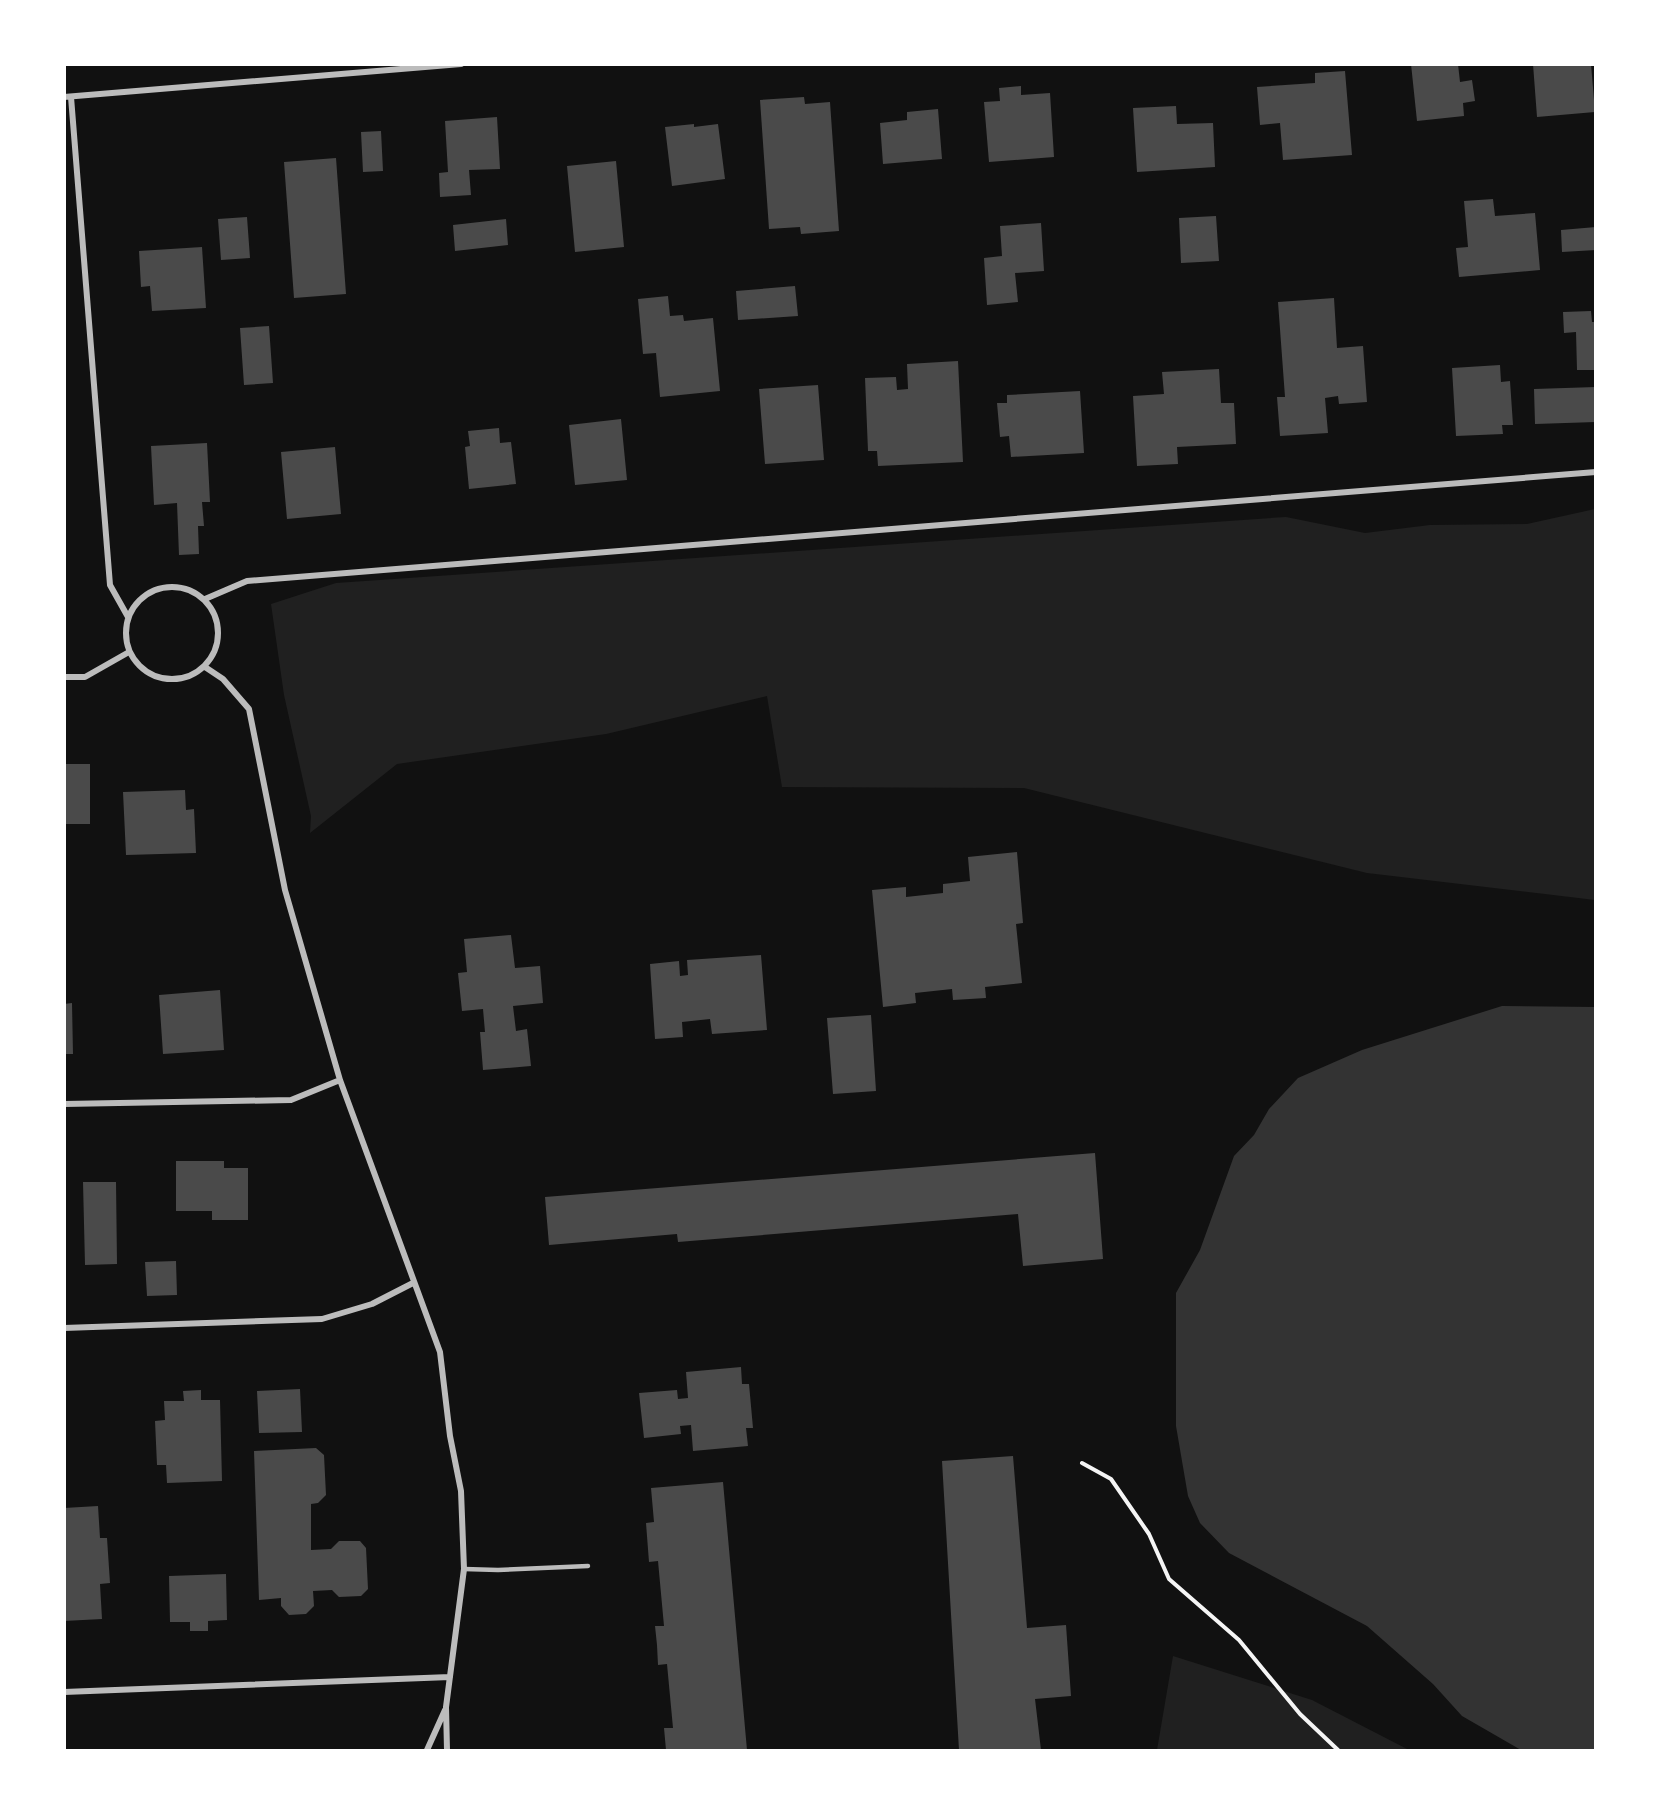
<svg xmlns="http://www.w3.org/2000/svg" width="1660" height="1815" font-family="Commissioner,sans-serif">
<rect width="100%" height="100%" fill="#111"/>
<path fill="#202020" d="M 1595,509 L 1595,900 L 1367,873 L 1024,788 L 782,787 L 767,696 L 606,734 L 397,764 L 310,833 L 311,816 L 284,695 L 271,604 L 336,583 L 1286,517 L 1365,533 L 1430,525 L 1527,524 Z
M 1173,1656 L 1312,1700 L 1409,1750 L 1157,1750 Z"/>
<path fill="#333" d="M 1502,1006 L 1595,1007 L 1595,1750 L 1521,1750 L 1462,1716 L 1433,1684 L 1367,1626 L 1229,1553 L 1200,1523 L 1188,1496 L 1176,1426 L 1176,1293 L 1200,1250 L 1234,1156 L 1254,1135 L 1269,1109 L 1298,1078 L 1362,1050 Z"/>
<path fill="#4a4a4a" d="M 1411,64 L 1458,64 L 1460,82 L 1472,80 L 1475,101 L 1463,103 L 1464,116 L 1417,121 Z
M 1533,64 L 1591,64 L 1595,112 L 1537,117 Z
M 1345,71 L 1352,155 L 1283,160 L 1280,123 L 1260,125 L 1257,87 L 1315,83 L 1315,73 Z
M 1021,86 L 1021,95 L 1050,93 L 1054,157 L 989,162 L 984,102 L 1000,101 L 999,88 Z
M 804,97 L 805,104 L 830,102 L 839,231 L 801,234 L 800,227 L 769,229 L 760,100 Z
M 1176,106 L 1177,124 L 1213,123 L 1215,167 L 1137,172 L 1133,108 Z
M 938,109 L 942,159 L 883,164 L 880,123 L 907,120 L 907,112 Z
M 497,117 L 500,169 L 469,170 L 471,195 L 440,197 L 439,173 L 448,172 L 445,121 Z
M 694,124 L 694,127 L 718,124 L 725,179 L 672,186 L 665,127 Z
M 381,131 L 383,171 L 363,172 L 361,132 Z
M 336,158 L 346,294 L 294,298 L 284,162 Z
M 616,161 L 624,247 L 575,252 L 567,166 Z
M 1493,199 L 1495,216 L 1535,213 L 1540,270 L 1459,277 L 1456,248 L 1468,247 L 1464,201 Z
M 1216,216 L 1219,261 L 1181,263 L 1179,218 Z
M 247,217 L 250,258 L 221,260 L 218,219 Z
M 506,219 L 508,245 L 455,251 L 453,225 Z
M 1041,223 L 1044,271 L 1015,273 L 1018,302 L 987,305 L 984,258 L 1002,256 L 1000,226 Z
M 1596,227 L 1596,250 L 1562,252 L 1561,230 Z
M 202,247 L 206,308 L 152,311 L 150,286 L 141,287 L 139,251 Z
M 795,286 L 798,316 L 738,320 L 736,291 Z
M 668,296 L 670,316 L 683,315 L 684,321 L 713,318 L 720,391 L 660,397 L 656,353 L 643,354 L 638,299 Z
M 1334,298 L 1337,348 L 1363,346 L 1367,402 L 1339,404 L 1338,396 L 1325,398 L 1328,433 L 1280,436 L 1277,397 L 1285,397 L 1278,302 Z
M 1591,311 L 1592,322 L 1596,322 L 1596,370 L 1577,370 L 1576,332 L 1564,333 L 1563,312 Z
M 269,326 L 273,383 L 244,385 L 240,328 Z
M 958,361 L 963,462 L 878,466 L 877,451 L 868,451 L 865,378 L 896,377 L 897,390 L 908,389 L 907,364 Z
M 1500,365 L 1501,382 L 1510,381 L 1513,425 L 1502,425 L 1503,434 L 1456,436 L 1452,368 Z
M 1219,369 L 1221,403 L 1234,403 L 1236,444 L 1177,447 L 1178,464 L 1137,466 L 1133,396 L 1164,394 L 1162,372 Z
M 818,385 L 824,460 L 765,464 L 759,389 Z
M 1596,387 L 1596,422 L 1535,424 L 1534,389 Z
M 1080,391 L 1084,453 L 1011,457 L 1009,436 L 1000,437 L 997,403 L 1007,403 L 1007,395 Z
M 621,419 L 627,480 L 575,485 L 569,425 Z
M 499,428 L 500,443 L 511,442 L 516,484 L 469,489 L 465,447 L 470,446 L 468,431 Z
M 207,443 L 210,502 L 202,502 L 204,526 L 198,526 L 199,554 L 179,555 L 177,503 L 154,505 L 151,446 Z
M 335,447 L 341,514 L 287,519 L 281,452 Z
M 64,764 L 90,764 L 90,824 L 64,824 Z
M 185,790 L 186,810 L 194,809 L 196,853 L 126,855 L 123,792 Z
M 1017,852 L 1023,923 L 1016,924 L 1022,983 L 985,987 L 986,998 L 953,1000 L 952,989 L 915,993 L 916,1003 L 883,1007 L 872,890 L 906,887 L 906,897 L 943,893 L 943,884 L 970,881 L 968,857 Z
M 511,935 L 515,968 L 540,966 L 543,1003 L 513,1006 L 516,1031 L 527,1029 L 531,1066 L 483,1070 L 480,1032 L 485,1032 L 483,1009 L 462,1011 L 458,973 L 467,972 L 464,939 Z
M 761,955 L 767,1030 L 712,1034 L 710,1019 L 682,1022 L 683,1037 L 655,1039 L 650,964 L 679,961 L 680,976 L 688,975 L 687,960 Z
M 220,990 L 224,1050 L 163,1054 L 159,995 Z
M 72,1003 L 73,1054 L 64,1054 L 64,1004 Z
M 871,1015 L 876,1091 L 833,1094 L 827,1018 Z
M 1095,1153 L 1103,1259 L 1023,1266 L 1018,1214 L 678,1242 L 677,1234 L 549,1245 L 545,1197 Z
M 176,1161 L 224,1161 L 224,1168 L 248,1168 L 248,1220 L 212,1220 L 212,1211 L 176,1211 Z
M 83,1182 L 116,1182 L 117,1264 L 85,1265 Z
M 176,1261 L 177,1295 L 147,1296 L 145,1262 Z
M 741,1367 L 742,1384 L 749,1384 L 753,1428 L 746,1428 L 748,1446 L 693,1451 L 691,1425 L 680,1426 L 681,1434 L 644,1438 L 639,1393 L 677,1390 L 678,1399 L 688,1398 L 686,1372 Z
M 300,1389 L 302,1432 L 259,1433 L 257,1391 Z
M 201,1390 L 201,1400 L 220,1400 L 222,1481 L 167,1483 L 166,1465 L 157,1465 L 155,1421 L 165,1420 L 164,1401 L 184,1401 L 183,1391 Z
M 316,1448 L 324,1455 L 326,1495 L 318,1503 L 311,1504 L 311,1550 L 331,1549 L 339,1541 L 360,1541 L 366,1548 L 368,1589 L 361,1596 L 339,1597 L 332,1590 L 313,1591 L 314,1606 L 306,1614 L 289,1615 L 281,1606 L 281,1598 L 259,1600 L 254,1451 Z
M 1013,1456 L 1027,1628 L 1066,1625 L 1071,1696 L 1035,1699 L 1041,1750 L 959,1750 L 942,1461 Z
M 723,1482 L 747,1750 L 666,1750 L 664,1728 L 673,1728 L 667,1664 L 658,1665 L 657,1645 L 655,1626 L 664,1626 L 658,1561 L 649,1562 L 646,1523 L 654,1522 L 651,1488 Z
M 98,1506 L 100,1538 L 107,1538 L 110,1583 L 100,1584 L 102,1619 L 64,1621 L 64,1508 Z
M 226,1574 L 227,1620 L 208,1621 L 208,1631 L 190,1631 L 190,1622 L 170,1622 L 169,1576 Z"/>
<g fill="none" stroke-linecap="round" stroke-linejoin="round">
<path stroke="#f5f5f5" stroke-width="4" d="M 1082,1463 L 1111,1479 L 1149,1534 L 1169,1579 L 1239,1640 L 1300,1714 L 1338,1750"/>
<path stroke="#bcbcbc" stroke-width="4.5" d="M 464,1569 L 498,1570 L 588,1566"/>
<path stroke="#bcbcbc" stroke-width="6" d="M 64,97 L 461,64
M 71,97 L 110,585 L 128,617
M126 633a46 46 0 1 1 92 0a46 46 0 1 1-92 0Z
M 205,599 L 247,581 L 1596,472
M 205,667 L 223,679 L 249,709 L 285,890 L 340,1080 L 440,1352 L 450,1436 L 461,1491 L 464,1569 L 446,1707 L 447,1750
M 64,677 L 85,677 L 129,652
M 64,1104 L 291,1100 L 340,1080
M 64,1328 L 322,1319 L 372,1304 L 413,1283
M 64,1692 L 450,1677
M 427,1750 L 445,1710"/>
</g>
<rect width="1660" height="1815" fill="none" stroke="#ffffff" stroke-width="132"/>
</svg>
